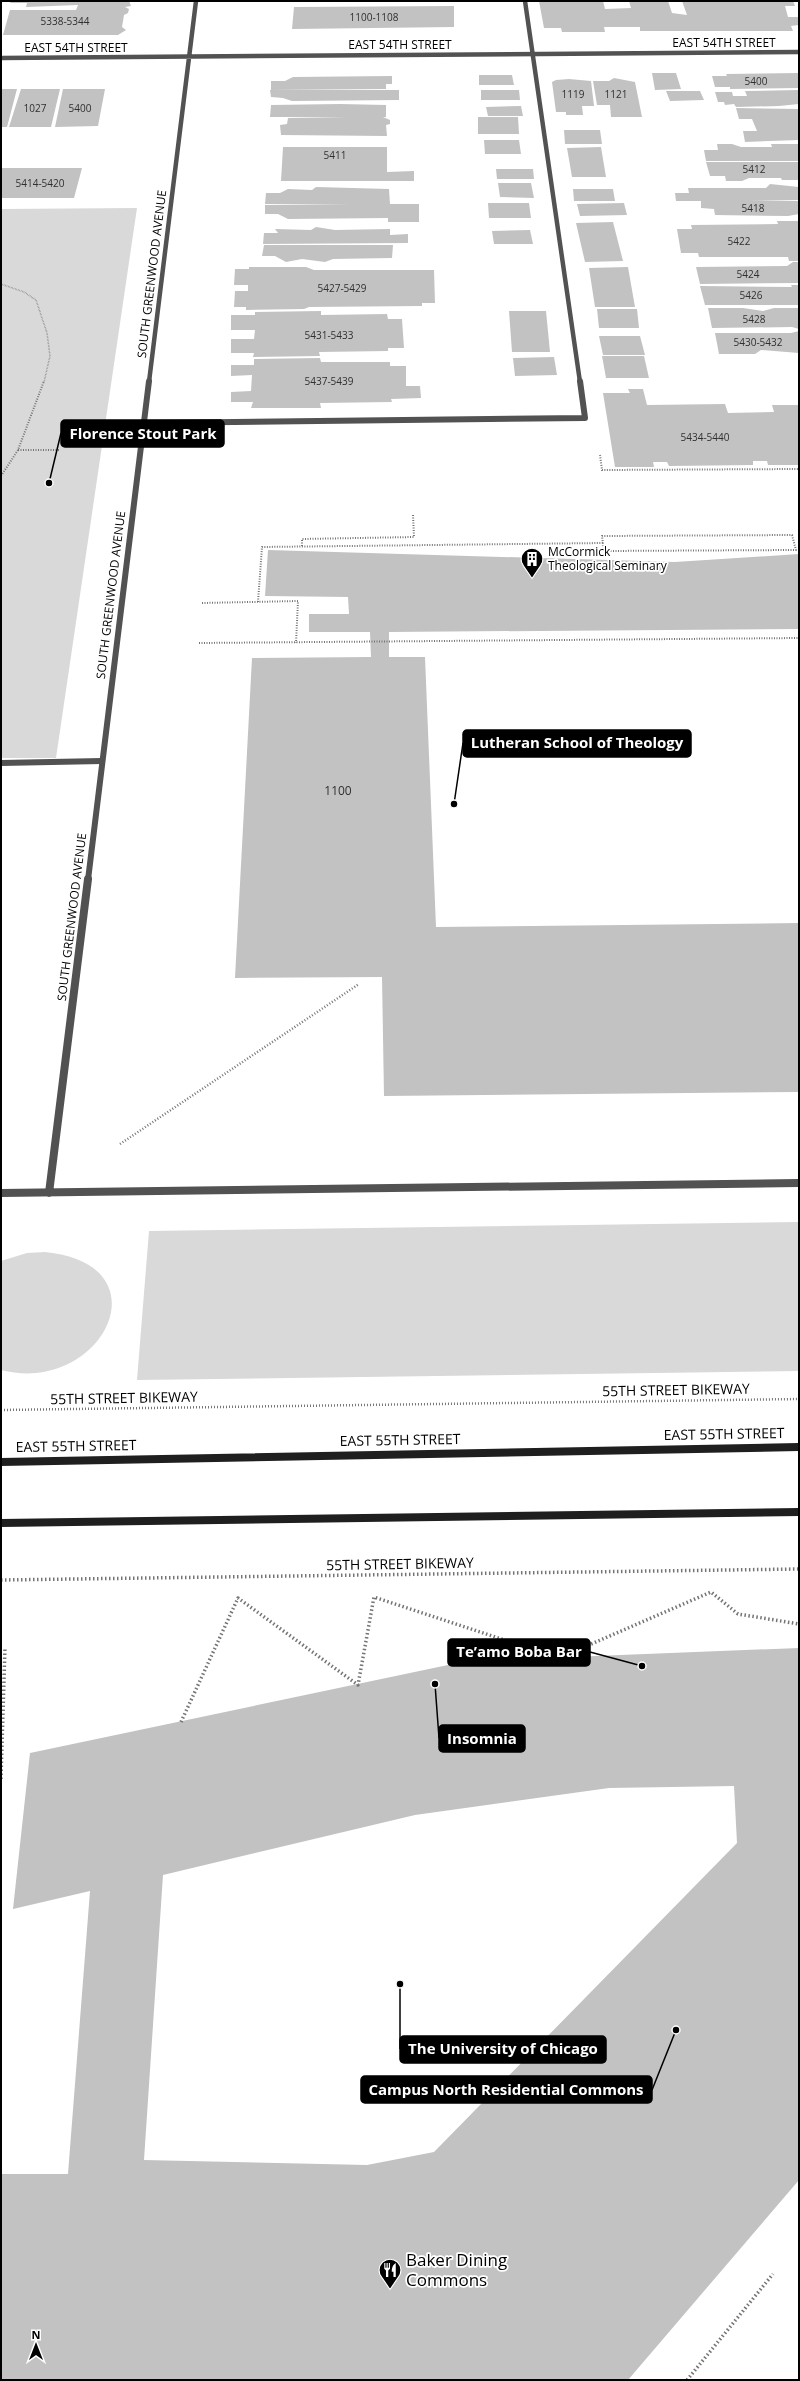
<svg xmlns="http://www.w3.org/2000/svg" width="800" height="2381" font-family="'Open Sans',sans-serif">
<rect width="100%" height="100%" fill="#fff"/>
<path fill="#d9d9d9" d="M 137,208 L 56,758 L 1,758 L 1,209 Z
M 799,1222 L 799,1371 L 137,1380 L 149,1231 Z
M 45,1252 C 168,1264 102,1396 1,1370 L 1,1261 L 27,1253 Z"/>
<path fill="#c2c2c2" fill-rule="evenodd" d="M 11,1 L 129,1 L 131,6 L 125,7 L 129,9 L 128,13 L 124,15 L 122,27 L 126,30 L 118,35 L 3,35 L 10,10 L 76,10 L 78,5 L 26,7 L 27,3 L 10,3 Z
M 539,1 L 603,1 L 605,9 L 631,8 L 629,1 L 668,1 L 672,13 L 687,15 L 682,1 L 793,1 L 795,6 L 785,6 L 788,17 L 799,17 L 799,25 L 791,26 L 793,31 L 640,31 L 640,27 L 604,27 L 605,32 L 562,32 L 561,28 L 544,28 Z
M 454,6 L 454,27 L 292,29 L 294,7 Z
M 652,73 L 676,73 L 681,89 L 655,90 Z
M 726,74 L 799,73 L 799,88 L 730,89 L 730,87 L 715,87 L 712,76 L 727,76 Z
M 479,75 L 512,75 L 514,85 L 479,85 Z
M 392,76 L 392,84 L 386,84 L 386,89 L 271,90 L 271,81 L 285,81 L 293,77 Z
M 614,78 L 635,82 L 642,117 L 611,117 L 610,105 L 597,105 L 593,81 L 609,81 Z
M 569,79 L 591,81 L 594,106 L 582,106 L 583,115 L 566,115 L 566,112 L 556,112 L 552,82 L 556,80 Z
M 1,89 L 17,89 L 7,127 L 1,127 Z
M 21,89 L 60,89 L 51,127 L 9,127 Z
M 63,89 L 105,89 L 98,126 L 55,127 Z
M 270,90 L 399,90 L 399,100 L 292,101 L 283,98 L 271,97 Z
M 481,90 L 519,90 L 520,100 L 481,100 Z
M 799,90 L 799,104 L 779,106 L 736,107 L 734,104 L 725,105 L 724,102 L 718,102 L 715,92 L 732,92 L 733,96 L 747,96 L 745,91 Z
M 666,91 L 700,91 L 704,100 L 670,101 Z
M 340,104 L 386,105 L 386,117 L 383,117 L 390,120 L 390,124 L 386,125 L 387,136 L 281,135 L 280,125 L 287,124 L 288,118 L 347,117 L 270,117 L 271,105 Z
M 521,106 L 523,116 L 488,116 L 486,107 Z
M 736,108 L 799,109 L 799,125 L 772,125 L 799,125 L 799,140 L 745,142 L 743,131 L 757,131 L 752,119 L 739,119 Z
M 478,117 L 518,117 L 519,134 L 478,134 Z
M 564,130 L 600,130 L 602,144 L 565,144 Z
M 484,140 L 519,140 L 521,154 L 485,154 Z
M 717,144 L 732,144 L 741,147 L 772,147 L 771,144 L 799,144 L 799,161 L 706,161 L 704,150 L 718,150 Z
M 283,147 L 387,147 L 387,172 L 414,171 L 414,181 L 281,181 Z
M 601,147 L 606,177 L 572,177 L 567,148 Z
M 706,162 L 799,162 L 799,180 L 782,180 L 781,178 L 749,178 L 742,181 L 726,181 L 725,176 L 710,176 Z
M 1,168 L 82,168 L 74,198 L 1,198 Z
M 496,169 L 533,169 L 534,179 L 497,179 Z
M 498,183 L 531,183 L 534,198 L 500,197 Z
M 770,184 L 799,187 L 799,200 L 749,201 L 799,201 L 799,214 L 788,216 L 715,215 L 714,209 L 701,208 L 701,201 L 676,201 L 675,193 L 689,193 L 688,188 L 766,188 Z
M 316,187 L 389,189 L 390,204 L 419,204 L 419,222 L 388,222 L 388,218 L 288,219 L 278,214 L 265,214 L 265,205 L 351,204 L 265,204 L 266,193 L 280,193 L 288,189 L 312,190 Z
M 573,189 L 613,189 L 615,201 L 574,201 Z
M 488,203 L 529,203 L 531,218 L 489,218 Z
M 624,203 L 627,215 L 580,216 L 577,204 Z
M 777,221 L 799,221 L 799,261 L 789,261 L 788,257 L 699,257 L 698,253 L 681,253 L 677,229 L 692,229 L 691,225 L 778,224 Z
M 613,222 L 623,261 L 585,262 L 576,223 Z
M 316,227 L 335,230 L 390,229 L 390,235 L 408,234 L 408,243 L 263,244 L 264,233 L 278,233 L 275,229 L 311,230 Z
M 530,230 L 533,244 L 494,244 L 492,231 Z
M 264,245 L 393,245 L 392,258 L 333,259 L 325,262 L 302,259 L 286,262 L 275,256 L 262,256 Z
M 793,262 L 799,262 L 799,283 L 700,284 L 696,267 L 787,266 Z
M 249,267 L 306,267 L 314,270 L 434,270 L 435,303 L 422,303 L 422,306 L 309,307 L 304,309 L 246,310 L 246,307 L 234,307 L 235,291 L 248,291 L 248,285 L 234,285 L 235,269 L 249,269 Z
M 628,267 L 635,307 L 595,307 L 589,268 Z
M 791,285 L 799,285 L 799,305 L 705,305 L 700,286 L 792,287 Z
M 708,308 L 743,308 L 763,311 L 774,308 L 799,308 L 799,329 L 792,327 L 712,328 Z
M 597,309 L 637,309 L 639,328 L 599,328 Z
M 321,311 L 321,315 L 387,314 L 388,319 L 402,319 L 404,348 L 388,348 L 388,351 L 319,352 L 320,356 L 253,357 L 254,353 L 231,353 L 231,339 L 254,339 L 255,330 L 231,330 L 231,315 L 255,315 L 255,312 Z
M 509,311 L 546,311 L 550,352 L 512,352 Z
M 799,331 L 799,353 L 761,350 L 755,354 L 719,354 L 715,333 L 791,333 Z
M 599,336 L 640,336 L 645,355 L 603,355 Z
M 602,356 L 644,356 L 649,378 L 606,378 Z
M 554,357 L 557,375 L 515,376 L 513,358 Z
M 320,358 L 321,362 L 390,362 L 390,366 L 406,366 L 406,386 L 420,386 L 421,398 L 391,399 L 392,402 L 320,403 L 321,408 L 251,408 L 253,402 L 231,402 L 231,392 L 251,391 L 252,375 L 231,376 L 231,365 L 254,365 L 254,359 Z
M 628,389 L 643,389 L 647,405 L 725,404 L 728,413 L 774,412 L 772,405 L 799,405 L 799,465 L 768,465 L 767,461 L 753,461 L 753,465 L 669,466 L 667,462 L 653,462 L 654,467 L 615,467 L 603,393 L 630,393 Z
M 268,550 L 675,562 L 799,554 L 799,629 L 389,632 L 389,657 L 425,657 L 436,927 L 799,923 L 799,1092 L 384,1096 L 382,977 L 235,978 L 252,658 L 371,657 L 370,632 L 309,632 L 309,614 L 349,614 L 348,597 L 265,596 Z
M 799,1648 L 799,2180 L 628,2380 L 1,2380 L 1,2174 L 68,2174 L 90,1891 L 13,1909 L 30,1753 L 467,1661 ZM 734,1786 L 737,1843 L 434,2152 L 367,2165 L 144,2160 L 163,1875 L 415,1815 L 609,1788 Z"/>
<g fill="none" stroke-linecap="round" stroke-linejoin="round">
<path stroke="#747474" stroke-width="1.5" stroke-dasharray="0.5 1" stroke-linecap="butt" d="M 1,284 L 24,292 L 36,300 L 47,333 L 50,356 L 44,382"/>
<path stroke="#747474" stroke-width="2" stroke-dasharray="1 1.5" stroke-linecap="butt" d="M 18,450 L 59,450
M 600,455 L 602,470 L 799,469
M 1,476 L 18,450 L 44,381
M 792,535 L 796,550 L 604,551 L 602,536 Z
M 302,546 L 302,539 L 414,537 L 413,514
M 258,602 L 262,547 L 603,543
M 202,603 L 298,601 L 296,643
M 199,643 L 799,638"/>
<path stroke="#747474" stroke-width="2.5" stroke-dasharray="1 2" stroke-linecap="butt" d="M 120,1144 L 359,984
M 1,1410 L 799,1399"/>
<path stroke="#747474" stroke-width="3.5" stroke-dasharray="1.5 2.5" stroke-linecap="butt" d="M 1,1580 L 799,1569
M 181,1722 L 238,1598 L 358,1685 L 374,1597 L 559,1658 L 711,1592 L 738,1614 L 799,1624
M 1,1779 L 5,1647
M 687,2380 L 773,2274"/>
<path stroke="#525252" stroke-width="4.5" d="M 525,1 L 580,382"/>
<path stroke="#525252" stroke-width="6" d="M 144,423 L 585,418 L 580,381
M 1,763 L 102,761"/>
<path stroke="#525252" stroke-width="4.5" d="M 1,58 L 799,52
M 149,382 L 196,1"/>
<path stroke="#525252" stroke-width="6" d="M 88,880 L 149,381"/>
<path stroke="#525252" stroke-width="8" d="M 1,1193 L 799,1183
M 49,1193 L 88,879"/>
<path stroke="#1f1f1f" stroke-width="8" d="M 1,1462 L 799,1447
M 1,1523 L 799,1512"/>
</g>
<defs>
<g id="building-pin" transform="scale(1.15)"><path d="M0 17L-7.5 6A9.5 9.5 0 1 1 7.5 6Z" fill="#000" stroke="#fff"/><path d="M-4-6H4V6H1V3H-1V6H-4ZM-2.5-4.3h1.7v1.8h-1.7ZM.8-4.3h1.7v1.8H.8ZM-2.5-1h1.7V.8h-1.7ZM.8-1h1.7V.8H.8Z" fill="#fff"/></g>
<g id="restaurant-pin" transform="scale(1.15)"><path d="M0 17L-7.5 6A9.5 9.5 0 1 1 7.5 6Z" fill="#000" stroke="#fff"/><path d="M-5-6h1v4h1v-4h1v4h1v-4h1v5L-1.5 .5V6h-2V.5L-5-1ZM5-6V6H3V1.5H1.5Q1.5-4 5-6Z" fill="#fff"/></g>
</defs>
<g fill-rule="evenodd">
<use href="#building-pin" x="532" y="559"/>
<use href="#restaurant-pin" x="390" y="2270"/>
</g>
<g text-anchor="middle" stroke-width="3.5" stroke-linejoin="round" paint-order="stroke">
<g font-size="10" fill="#303030">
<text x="374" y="21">1100-1108</text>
<text x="65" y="25">5338-5344</text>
<text x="756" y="85">5400</text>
<text x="573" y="98">1119</text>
<text x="616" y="98">1121</text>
<text x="35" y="112">1027</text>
<text x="80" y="112">5400</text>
<text x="335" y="159">5411</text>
<text x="754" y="173">5412</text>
<text x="40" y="187">5414-5420</text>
<text x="753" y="212">5418</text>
<text x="739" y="245">5422</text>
<text x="748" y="278">5424</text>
<text x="342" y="292">5427-5429</text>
<text x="751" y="299">5426</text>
<text x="754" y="323">5428</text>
<text x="329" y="339">5431-5433</text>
<text x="758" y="346">5430-5432</text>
<text x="329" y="385">5437-5439</text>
<text x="705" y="441">5434-5440</text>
</g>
<g font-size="12" fill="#000" stroke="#fff">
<text x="724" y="47">EAST 54TH STREET</text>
<text x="400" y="49">EAST 54TH STREET</text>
<text x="76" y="52">EAST 54TH STREET</text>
<text transform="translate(152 274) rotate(-83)" y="4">SOUTH GREENWOOD AVENUE</text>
<text transform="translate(111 595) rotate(-83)" y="4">SOUTH GREENWOOD AVENUE</text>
<text transform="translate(72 917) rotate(-83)" y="4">SOUTH GREENWOOD AVENUE</text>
</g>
<g font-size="12" fill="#000" stroke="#fff" text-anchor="start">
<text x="548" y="556">McCormick<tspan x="548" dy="14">Theological Seminary</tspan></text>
</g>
<g font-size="12" fill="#303030">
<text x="338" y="795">1100</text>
</g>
<g font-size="14" fill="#000" stroke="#fff">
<text transform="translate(676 1390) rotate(-1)" y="5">55TH STREET BIKEWAY</text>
<text transform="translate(124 1398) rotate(-1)" y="5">55TH STREET BIKEWAY</text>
<text transform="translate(724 1434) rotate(-1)" y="5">EAST 55TH STREET</text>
<text transform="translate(400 1440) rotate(-1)" y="5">EAST 55TH STREET</text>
<text transform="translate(76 1446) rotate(-1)" y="5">EAST 55TH STREET</text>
<text transform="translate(400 1564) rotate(-1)" y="5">55TH STREET BIKEWAY</text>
</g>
<g font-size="17" fill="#000" stroke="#fff" text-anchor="start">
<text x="406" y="2266">Baker Dining<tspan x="406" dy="20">Commons</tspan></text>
</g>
</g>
<path fill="none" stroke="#000" stroke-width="1.5" d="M49 483L61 433M454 804L463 743M642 1666L590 1652M435 1684L439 1738M400 1984L400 2049M676 2030L652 2090"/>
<g fill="#000" stroke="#fff" stroke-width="1.5">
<circle cx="49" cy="483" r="4"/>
<circle cx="454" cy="804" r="4"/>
<circle cx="642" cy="1666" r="4"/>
<circle cx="435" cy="1684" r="4"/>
<circle cx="400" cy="1984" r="4"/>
<circle cx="676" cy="2030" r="4"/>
</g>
<g fill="#000" stroke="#000" stroke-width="1.5">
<rect x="61" y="420" width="163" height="27" rx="4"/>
<rect x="463" y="730" width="228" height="27" rx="4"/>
<rect x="448" y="1639" width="142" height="27" rx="4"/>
<rect x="439" y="1725" width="86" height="27" rx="4"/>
<rect x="400" y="2036" width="206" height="27" rx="4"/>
<rect x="361" y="2076" width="291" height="27" rx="4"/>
</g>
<g font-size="15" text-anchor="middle" font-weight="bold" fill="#fff">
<text x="143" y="439">Florence Stout Park</text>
<text x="577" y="748">Lutheran School of Theology</text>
<text x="519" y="1657">Te’amo Boba Bar</text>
<text x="482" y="1744">Insomnia</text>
<text x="503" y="2054">The University of Chicago</text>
<text x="506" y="2095">Campus North Residential Commons</text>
</g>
<rect width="800" height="2381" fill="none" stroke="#000000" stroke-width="4"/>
<g transform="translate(36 2345)" stroke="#ffffff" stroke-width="3" paint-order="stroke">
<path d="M0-3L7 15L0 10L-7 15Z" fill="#000000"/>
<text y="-6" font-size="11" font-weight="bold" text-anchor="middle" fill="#000000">N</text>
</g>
</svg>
